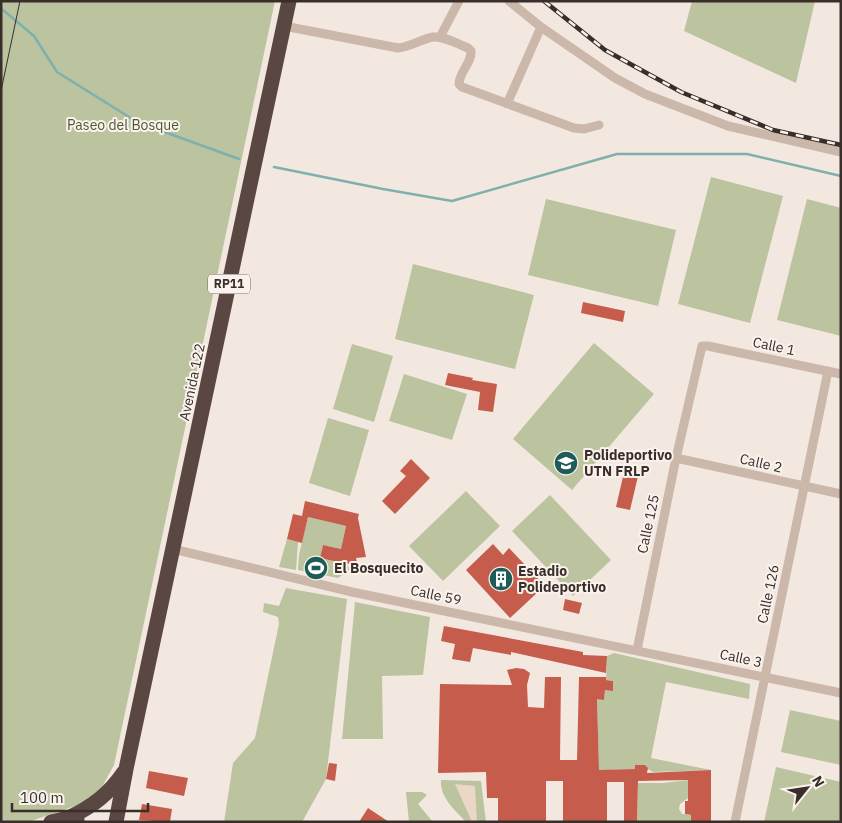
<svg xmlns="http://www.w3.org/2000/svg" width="842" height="823" font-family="'IBM Plex Sans',sans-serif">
<rect width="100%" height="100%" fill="#f3e8e0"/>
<path fill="#bbc39f" d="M 3,1 L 275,1 L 114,765 L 97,796 L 75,806 L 28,822 L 1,822 L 1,12 Z
M 692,1 L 815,1 L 796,83 L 684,31 Z
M 711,177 L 783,196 L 750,323 L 678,304 Z
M 546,199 L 676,230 L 658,306 L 528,275 Z
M 807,199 L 841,208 L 841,336 L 777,320 Z
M 413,264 L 534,295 L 515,369 L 395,339 Z
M 594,343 L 654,394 L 572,490 L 513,439 Z
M 352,344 L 393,356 L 374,422 L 333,409 Z
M 404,374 L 467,394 L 452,440 L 389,421 Z
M 328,418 L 369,430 L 350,496 L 309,483 Z
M 466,491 L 500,526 L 443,581 L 409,546 Z
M 550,495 L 611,560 L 573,596 L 512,531 Z
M 308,517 L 346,526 L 341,549 L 323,545 L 320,558 L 347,564 L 350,570 L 338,578 L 298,570 L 299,555 Z
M 287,539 L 298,542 L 296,570 L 279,567 Z
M 286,588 L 347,599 L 326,779 L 302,822 L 224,822 L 233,763 L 255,738 L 279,624 L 278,617 L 263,612 L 264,603 L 279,606 Z
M 355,602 L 430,617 L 423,675 L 382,676 L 383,739 L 342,739 Z
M 614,653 L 750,684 L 749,699 L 666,682 L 651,758 L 711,770 L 653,772 L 646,768 L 635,769 L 607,770 L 606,774 L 599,773 L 597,699 L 604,699 L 605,690 L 613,690 L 613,681 L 606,680 L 607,656 Z
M 790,710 L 841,721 L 841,765 L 781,752 Z
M 776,767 L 841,782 L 841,822 L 764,822 Z
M 441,780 L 481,781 L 486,822 L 466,822 C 454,809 440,798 441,780 Z
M 689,780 L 688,798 L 680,804 L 679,809 L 682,814 L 691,815 L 691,822 L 637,822 L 638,783 L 663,783 Z
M 406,792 L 422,792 L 427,795 L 418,804 L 433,822 L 409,822 Z"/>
<path fill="#ebd7c7" d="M 455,784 L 475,786 L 477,822 L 472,822 Z"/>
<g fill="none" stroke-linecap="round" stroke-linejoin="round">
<path stroke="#7fb0ad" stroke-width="2.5" d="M 3,10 L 34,36 L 57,72 L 137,122 L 239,159
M 274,167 L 383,189 L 452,201 L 617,154 L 747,154 L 841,176"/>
</g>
<path fill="#c65c4b" d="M 583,302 L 625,311 L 623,322 L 581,313 Z
M 448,373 L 473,378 L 472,380 L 497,384 L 493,412 L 478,410 L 480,392 L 445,385 Z
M 411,459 L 430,478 L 395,514 L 382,501 L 406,476 L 400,471 Z
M 625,468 L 639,472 L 630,510 L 616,507 Z
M 305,501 L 359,514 L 358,518 L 366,557 L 356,558 L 357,562 L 347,564 L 320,558 L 323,545 L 341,549 L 346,526 L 308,517 L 302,543 L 287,539 L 293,514 L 302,516 Z
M 493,544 L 503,555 L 509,548 L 542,583 L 536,589 L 538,592 L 510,618 L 466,570 Z
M 565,599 L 582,603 L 579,614 L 563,610 Z
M 444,626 L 583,652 L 583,655 L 607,656 L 606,673 L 511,652 L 511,655 L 473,648 L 470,662 L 452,659 L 455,644 L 441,641 Z
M 516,668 L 524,669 L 530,673 L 527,685 L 528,707 L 544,708 L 545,677 L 561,677 L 560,760 L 577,760 L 579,677 L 606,677 L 606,680 L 613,681 L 613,691 L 605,690 L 604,700 L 597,699 L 599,770 L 635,769 L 635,765 L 645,765 L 648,768 L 647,773 L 711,770 L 711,822 L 691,822 L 691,815 L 685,814 L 685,801 L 688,801 L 688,780 L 638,781 L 637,822 L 624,822 L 624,782 L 607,782 L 607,822 L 563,822 L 563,781 L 546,781 L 546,822 L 498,822 L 498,798 L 487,798 L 486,772 L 438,773 L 440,684 L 512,685 L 507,670 Z
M 329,763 L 337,764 L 335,781 L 326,779 Z
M 149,771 L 188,778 L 184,796 L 146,788 Z
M 142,804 L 172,809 L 170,822 L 139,820 Z
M 368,808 L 389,822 L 359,822 Z"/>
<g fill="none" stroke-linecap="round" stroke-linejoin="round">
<path stroke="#ccb7ab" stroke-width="9" d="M 509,1 L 541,27 L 615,78 L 645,94 L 728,126 L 841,152
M 284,26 L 398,48 C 411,47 421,39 433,37 C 444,36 458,44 468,48 L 471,51 C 472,63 459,72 459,84 L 462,87 L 574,128 L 584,129 L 599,125
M 440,37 L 459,1
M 507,104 L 541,27
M 676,458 L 841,494
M 173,549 L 352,592 L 841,693
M 637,650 L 676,458 L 702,346 L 708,346 L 841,374
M 735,822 L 828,371"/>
<path stroke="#5a4742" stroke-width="15" d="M 68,818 C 92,807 109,794 124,772
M 51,822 L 68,818 L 77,820
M 116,822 L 126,769 L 289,1"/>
<path stroke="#3a2e2a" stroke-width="1" d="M 1,91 L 20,1"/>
<g stroke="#3a2e2a" stroke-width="4.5">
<path id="rail" d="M 544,1 L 605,50 L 681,92 L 773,130 L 841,145"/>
</g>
<use href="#rail" stroke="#faf3ed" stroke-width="2.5" stroke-dasharray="8" stroke-linecap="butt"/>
</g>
<defs>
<g id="university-disc" transform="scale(1.25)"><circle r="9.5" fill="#1f5c59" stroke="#faf3ed"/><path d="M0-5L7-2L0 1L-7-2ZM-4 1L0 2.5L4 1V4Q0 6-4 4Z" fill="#fff"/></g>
<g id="stadium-disc" transform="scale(1.25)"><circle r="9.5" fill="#1f5c59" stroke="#faf3ed"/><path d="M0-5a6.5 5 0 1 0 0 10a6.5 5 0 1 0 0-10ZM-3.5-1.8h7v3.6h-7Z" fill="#fff"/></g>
<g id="building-disc" transform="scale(1.25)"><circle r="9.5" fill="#1f5c59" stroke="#faf3ed"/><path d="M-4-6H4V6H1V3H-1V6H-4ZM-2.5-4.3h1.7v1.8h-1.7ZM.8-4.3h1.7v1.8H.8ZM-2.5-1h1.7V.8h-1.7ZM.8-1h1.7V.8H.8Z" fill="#fff"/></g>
</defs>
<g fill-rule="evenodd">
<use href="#university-disc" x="566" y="463"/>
<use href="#stadium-disc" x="316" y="568"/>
<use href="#building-disc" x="501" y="579"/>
</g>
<g text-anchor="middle" stroke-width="4" stroke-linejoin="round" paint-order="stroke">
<rect fill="#faf3ed" stroke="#746964" stroke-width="1" x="208" y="274.5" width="42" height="19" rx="4"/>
<g font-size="12" font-weight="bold" fill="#3a2e2a">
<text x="229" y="288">RP11</text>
</g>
<g font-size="14" fill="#4d582e" stroke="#faf3ed">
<text x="123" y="130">Paseo del Bosque</text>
</g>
<g font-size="14" fill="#3a2e2a" stroke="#faf3ed">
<text transform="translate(774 346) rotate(12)" y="5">Calle 1</text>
<text transform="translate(192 382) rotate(-78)" y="5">Avenida 122</text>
<text transform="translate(761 463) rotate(13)" y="5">Calle 2</text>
<text transform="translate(648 524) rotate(-78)" y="5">Calle 125</text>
<text transform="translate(768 594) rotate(-78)" y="5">Calle 126</text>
<text transform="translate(436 595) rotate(12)" y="5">Calle 59</text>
<text transform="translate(741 658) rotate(12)" y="5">Calle 3</text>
</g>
<g font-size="14" font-weight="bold" fill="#3a2e2a" stroke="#faf3ed" text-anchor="start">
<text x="584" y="460">Polideportivo<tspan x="584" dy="16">UTN FRLP</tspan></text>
<text x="334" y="573">El Bosquecito</text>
<text x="518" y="576">Estadio<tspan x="518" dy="16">Polideportivo</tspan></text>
</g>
</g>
<rect width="842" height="823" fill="none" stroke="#3a2e2a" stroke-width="5"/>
<g transform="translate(807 788) rotate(60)" stroke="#faf3ed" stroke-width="4" paint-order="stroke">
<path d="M0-4L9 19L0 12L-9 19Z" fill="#3a2e2a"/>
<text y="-8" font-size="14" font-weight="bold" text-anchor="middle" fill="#3a2e2a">N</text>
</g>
<path d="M12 803v8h136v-8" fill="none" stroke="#3a2e2a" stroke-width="2.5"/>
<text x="20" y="803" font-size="15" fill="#3a2e2a" stroke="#faf3ed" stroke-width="4" paint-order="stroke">100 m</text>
</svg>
